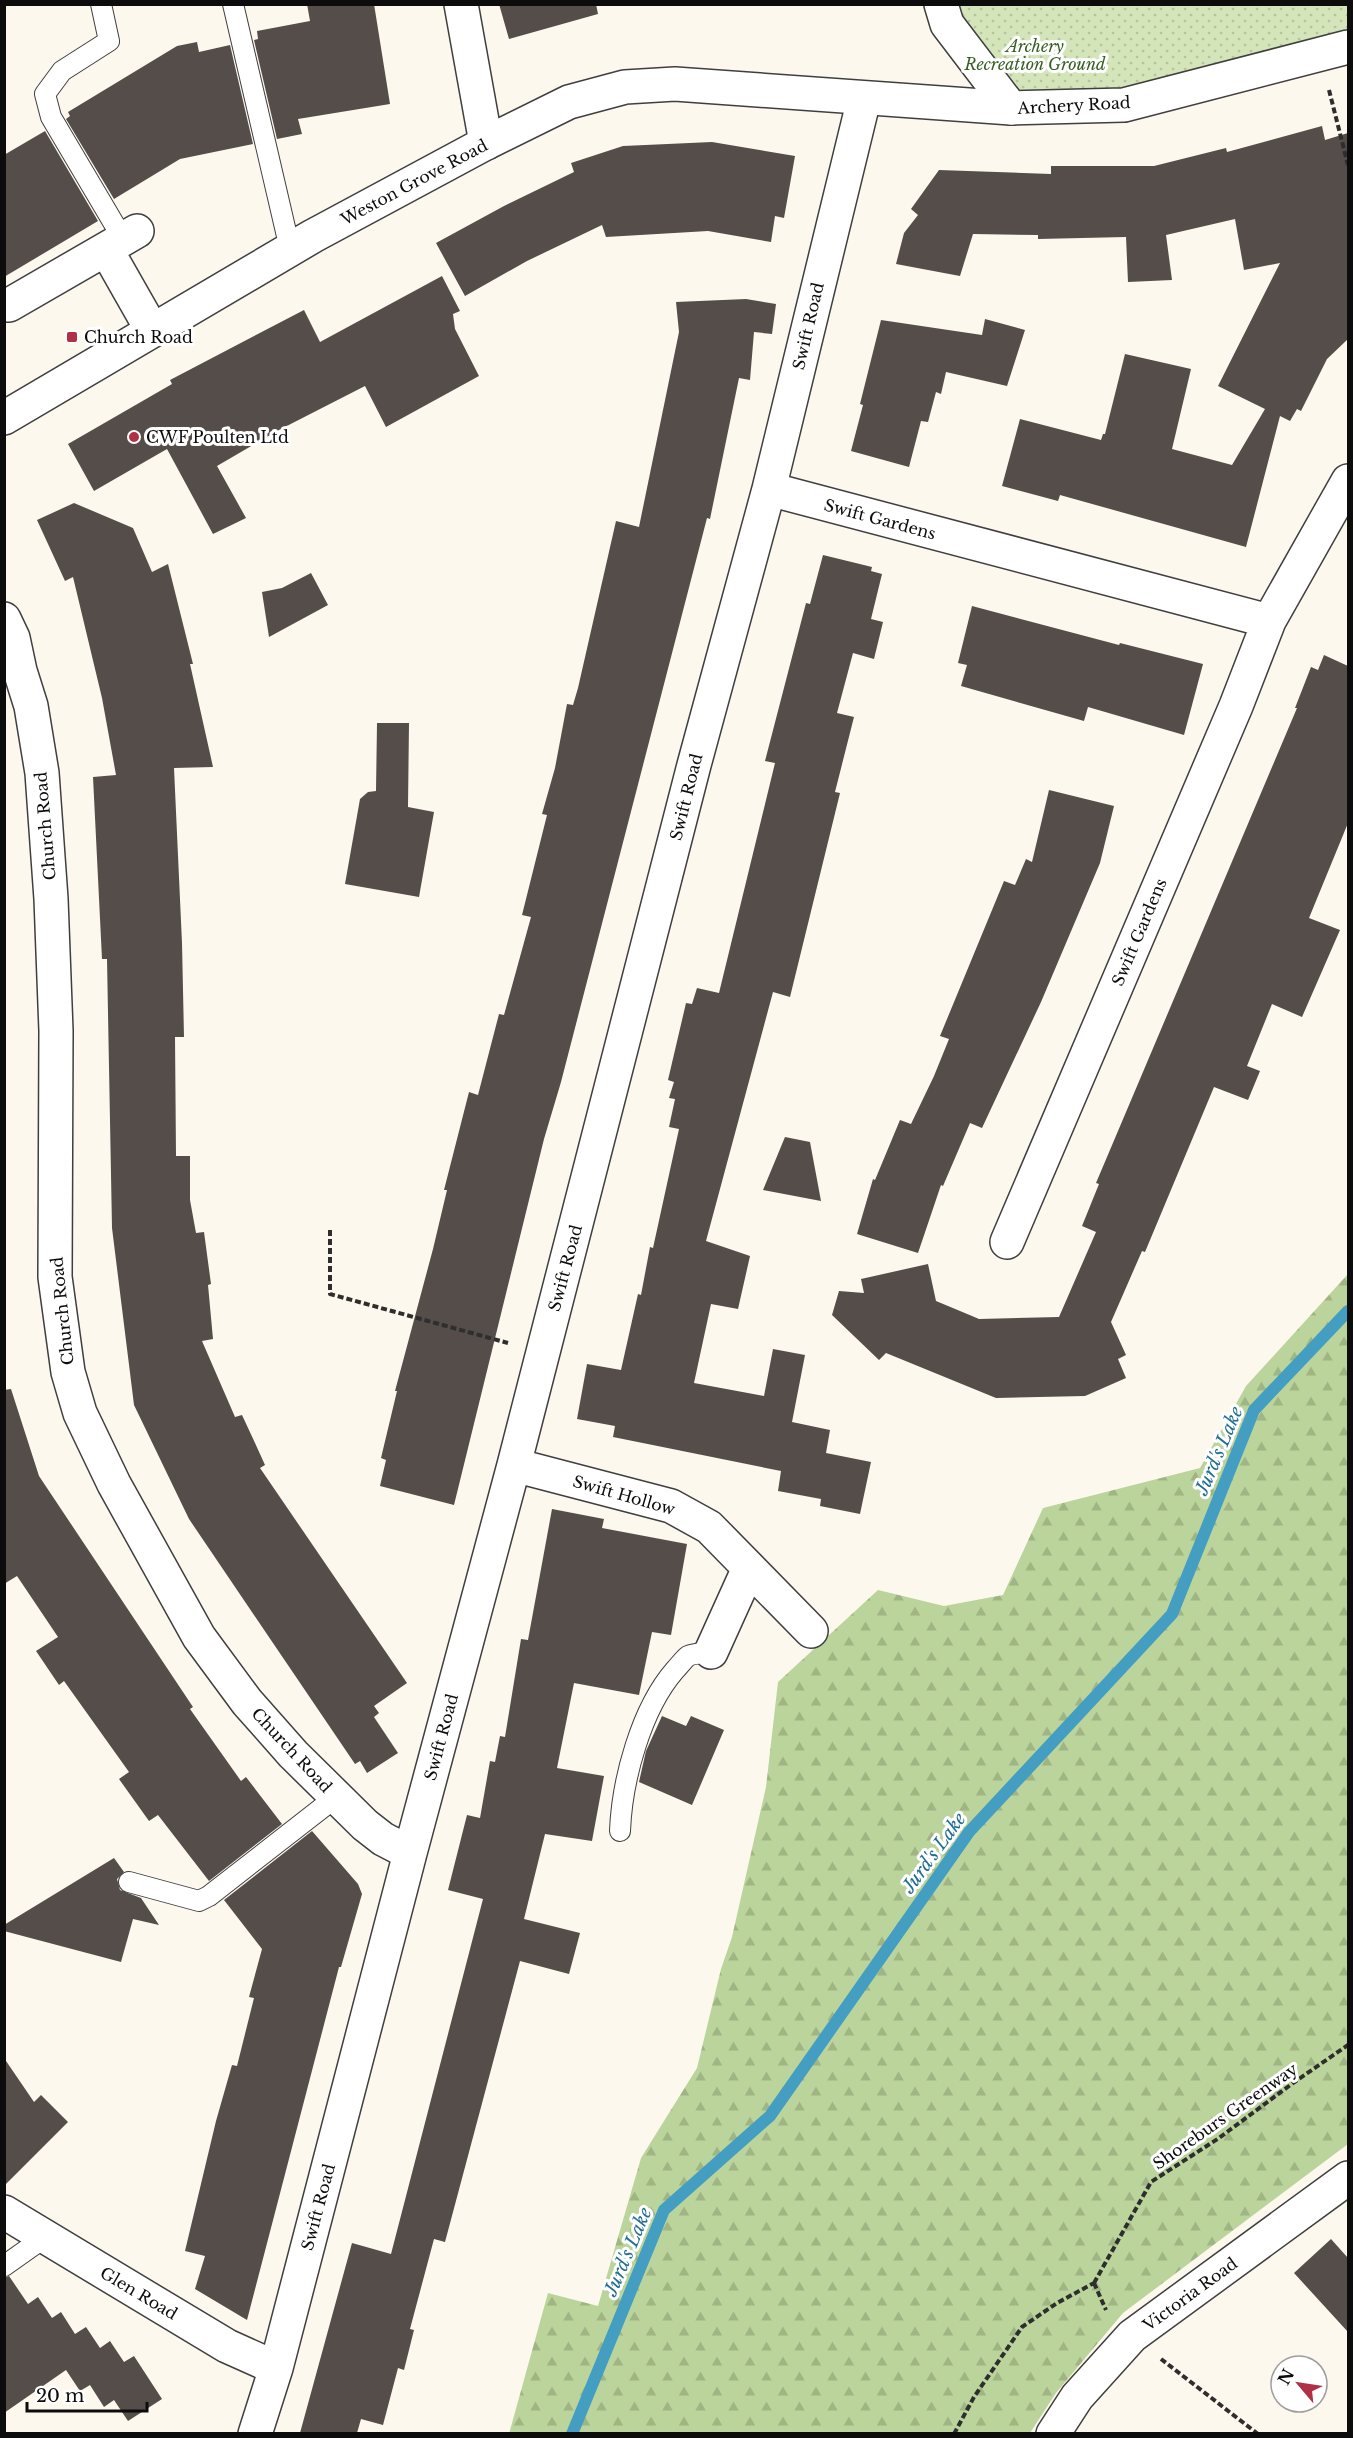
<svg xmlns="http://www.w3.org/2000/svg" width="1353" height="2438" font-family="'Libre Baskerville',serif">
<defs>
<pattern id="forest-firs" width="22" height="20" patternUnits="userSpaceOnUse" patternTransform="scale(1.5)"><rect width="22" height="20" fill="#bbd49b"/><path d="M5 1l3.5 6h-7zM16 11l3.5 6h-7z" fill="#a0b584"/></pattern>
<pattern id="park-dots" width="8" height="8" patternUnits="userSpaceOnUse" patternTransform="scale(1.5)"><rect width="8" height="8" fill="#d5e5ba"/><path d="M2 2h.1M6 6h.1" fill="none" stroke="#b6c39f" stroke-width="1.8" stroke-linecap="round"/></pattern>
</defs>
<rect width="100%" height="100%" fill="#fdf8ed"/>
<path fill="url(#forest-firs)" d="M 1348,1274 L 1348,2144 L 1123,2313 L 1056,2393 L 1030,2433 L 509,2434 L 548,2293 L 598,2306 L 641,2158 L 697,2068 L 721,1969 L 732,1937 L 766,1787 L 778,1682 L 878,1590 L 944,1606 L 1003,1595 L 1043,1508 L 1200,1468 L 1246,1386 Z"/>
<path fill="url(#park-dots)" d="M 941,5 L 1348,5 L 1348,47 L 1214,82 L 1011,108 Z"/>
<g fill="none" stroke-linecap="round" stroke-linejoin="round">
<path stroke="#439ec1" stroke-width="12" d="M 572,2434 L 664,2210 L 770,2116 L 969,1832 L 1172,1614 L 1254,1410 L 1348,1311"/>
</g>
<path fill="#544d4a" d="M 307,4 L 374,4 L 390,104 L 298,119 L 302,134 L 277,139 L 254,40 L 258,39 L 257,31 L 310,21 Z
M 499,4 L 596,4 L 598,14 L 509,39 Z
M 197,42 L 199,52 L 230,45 L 253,144 L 180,159 L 114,199 L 66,119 L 70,116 L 68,112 L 177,46 Z
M 1322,126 L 1325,140 L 1348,133 L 1348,339 L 1327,359 L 1301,411 L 1297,409 L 1290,421 L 1280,416 L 1246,547 L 1060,495 L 1058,501 L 1002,486 L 1020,419 L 1101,440 L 1103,434 L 1105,434 L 1125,354 L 1191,369 L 1172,449 L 1232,465 L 1265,409 L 1218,386 L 1280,263 L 1244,270 L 1235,219 L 1166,235 L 1172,280 L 1128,282 L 1126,237 L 1038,239 L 1038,235 L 973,234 L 960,276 L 896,264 L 904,233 L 918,215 L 911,209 L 939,170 L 1051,174 L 1051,166 L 1154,166 L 1226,148 L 1227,152 Z
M 45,131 L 98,221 L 4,277 L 4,155 Z
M 712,142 L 795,156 L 784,218 L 775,216 L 771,242 L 708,231 L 606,237 L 602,225 L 527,261 L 465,296 L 436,243 L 504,206 L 574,172 L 571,163 L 623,146 Z
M 442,276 L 460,311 L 453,314 L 455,329 L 479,376 L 386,427 L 365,386 L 277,431 L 217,466 L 246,518 L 213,534 L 167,449 L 94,491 L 68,444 L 172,384 L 170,380 L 304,310 L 320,342 Z
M 746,299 L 776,304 L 772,334 L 754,332 L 750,380 L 739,378 L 710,519 L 707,518 L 561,1082 L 544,1139 L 454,1505 L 380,1486 L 386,1460 L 381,1458 L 397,1391 L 395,1391 L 433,1249 L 447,1190 L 444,1190 L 469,1092 L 478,1095 L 499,1014 L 504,1015 L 531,917 L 522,915 L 547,815 L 542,814 L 555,768 L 567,704 L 573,705 L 578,688 L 616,521 L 639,527 L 679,332 L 676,302 Z
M 985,319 L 1025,330 L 1007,386 L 946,372 L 941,394 L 936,392 L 928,422 L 921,421 L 909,467 L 851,451 L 863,405 L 860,404 L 881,320 L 982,335 Z
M 74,503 L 133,528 L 152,572 L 168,564 L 193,664 L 190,664 L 213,767 L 174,768 L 182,943 L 184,1037 L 175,1037 L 176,1156 L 190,1156 L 190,1200 L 196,1233 L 204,1232 L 211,1284 L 208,1285 L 213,1339 L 202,1341 L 235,1417 L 242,1415 L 255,1443 L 265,1465 L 260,1468 L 407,1683 L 374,1706 L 379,1713 L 374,1717 L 398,1753 L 367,1773 L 360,1761 L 355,1764 L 189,1519 L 134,1405 L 112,1228 L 107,959 L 102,959 L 93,777 L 116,775 L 102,698 L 73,577 L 65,581 L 37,520 Z
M 823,555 L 872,567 L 871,571 L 882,574 L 871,619 L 883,622 L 874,659 L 853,653 L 837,713 L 854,717 L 835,792 L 840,793 L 790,997 L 773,992 L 706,1241 L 750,1256 L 738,1309 L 711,1304 L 694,1383 L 764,1396 L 773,1349 L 805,1355 L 792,1422 L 830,1430 L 826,1453 L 871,1462 L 860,1514 L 820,1506 L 821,1499 L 778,1491 L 781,1471 L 613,1437 L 615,1426 L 577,1419 L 587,1364 L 621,1370 L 638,1294 L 641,1295 L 650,1247 L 653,1248 L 679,1129 L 669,1127 L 675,1099 L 669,1098 L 674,1082 L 668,1080 L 686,1003 L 692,1004 L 697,988 L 719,993 L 775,763 L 765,761 L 806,603 L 810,604 Z
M 311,573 L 328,605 L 269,637 L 262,592 L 282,588 Z
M 972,606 L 1119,645 L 1120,643 L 1203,664 L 1184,735 L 1088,707 L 1084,721 L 961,686 L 967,665 L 958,663 Z
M 1324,655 L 1348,666 L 1348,823 L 1309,918 L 1340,930 L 1302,1017 L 1272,1004 L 1247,1066 L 1260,1071 L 1248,1100 L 1214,1087 L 1145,1252 L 1142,1251 L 1111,1322 L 1126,1355 L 1118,1359 L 1126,1378 L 1085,1396 L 996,1398 L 886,1353 L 879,1360 L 832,1315 L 839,1291 L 864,1293 L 861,1279 L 928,1264 L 936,1301 L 972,1316 L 979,1319 L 1059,1317 L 1096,1232 L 1082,1226 L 1099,1184 L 1096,1183 L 1297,708 L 1295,708 L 1311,667 L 1318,670 Z
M 377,723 L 409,723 L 408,807 L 434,812 L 419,897 L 345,884 L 360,799 L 368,792 L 376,791 Z
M 1049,790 L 1114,806 L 1100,863 L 1041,1002 L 982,1128 L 970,1123 L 943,1186 L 941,1185 L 918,1253 L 857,1234 L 873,1179 L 875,1180 L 900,1120 L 911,1124 L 934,1076 L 949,1039 L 940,1036 L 1004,881 L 1015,885 L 1026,859 L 1032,862 Z
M 785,1137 L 810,1142 L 821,1201 L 763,1190 Z
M 11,1389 L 39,1476 L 193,1707 L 190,1709 L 241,1781 L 246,1777 L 282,1824 L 209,1881 L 158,1815 L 149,1821 L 119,1779 L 129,1772 L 64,1681 L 59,1685 L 36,1651 L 58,1637 L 17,1576 L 4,1584 L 4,1390 Z
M 552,1509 L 604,1519 L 602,1528 L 687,1544 L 671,1635 L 652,1632 L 639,1695 L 574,1683 L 557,1768 L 604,1776 L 592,1841 L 545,1834 L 524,1919 L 580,1933 L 569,1974 L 520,1961 L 445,2242 L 434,2239 L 410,2329 L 414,2330 L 404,2370 L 398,2368 L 383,2425 L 361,2419 L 357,2433 L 300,2433 L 352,2243 L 391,2254 L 483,1899 L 448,1890 L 467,1815 L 480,1818 L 490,1761 L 495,1762 L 500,1736 L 505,1737 L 521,1639 L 528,1640 Z
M 662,1716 L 686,1726 L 691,1716 L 724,1730 L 692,1805 L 639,1782 L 646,1751 Z
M 312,1831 L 358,1884 L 362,1894 L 341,1967 L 339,1967 L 247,2320 L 195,2289 L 205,2256 L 185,2251 L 216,2121 L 232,2065 L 237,2066 L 254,1998 L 249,1997 L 262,1949 L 224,1900 Z
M 114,1858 L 124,1872 L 117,1879 L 120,1890 L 141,1898 L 159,1925 L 133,1919 L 121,1962 L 4,1931 L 4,1925 Z
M 4,2058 L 34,2102 L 41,2095 L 68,2122 L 4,2186 Z
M 1331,2239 L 1348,2258 L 1348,2332 L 1294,2273 Z
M 9,2276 L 28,2304 L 38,2297 L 52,2318 L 61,2312 L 75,2334 L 86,2327 L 100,2348 L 110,2341 L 124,2362 L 134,2356 L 162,2399 L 128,2421 L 114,2400 L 104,2407 L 90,2385 L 80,2391 L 66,2370 L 4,2413 L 4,2278 Z"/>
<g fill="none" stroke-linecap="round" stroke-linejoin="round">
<g stroke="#3f3f3f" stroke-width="22">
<path id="service" d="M 101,4 L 109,41 L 62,71 L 45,94 L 51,117 L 123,239
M 233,4 L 290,249
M 620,1831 C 622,1780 641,1709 675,1670 C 679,1666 684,1659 688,1656 C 695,1653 704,1653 711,1652
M 129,1882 L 199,1901 L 209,1896 L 336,1797
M 4,2266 L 45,2237"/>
</g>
<g stroke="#3f3f3f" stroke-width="36">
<path id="minor" d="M 461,4 L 486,143
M 941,4 L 947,24 L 1011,108
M 106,249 L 152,330
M 9,305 L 137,231
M 769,489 L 1269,621
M 4,619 L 13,638 L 20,671 L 31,706 L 42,773 L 51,899 L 56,1031 L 55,1277 L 68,1372 L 80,1413 L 114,1484 L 199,1637 L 247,1702 L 293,1754 L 365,1825 L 383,1839 L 410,1853
M 1007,1242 L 1236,706 L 1269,621 L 1348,481
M 514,1465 L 671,1506 L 709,1527 L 811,1631
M 711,1652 L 749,1568
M 4,2212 L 227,2346 L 276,2368
M 255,2434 L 276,2368 L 410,1853 L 514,1465 L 694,765 L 769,489 L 864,99
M 1053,2434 L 1077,2397 L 1132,2336 L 1348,2178"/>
</g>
<g stroke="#3f3f3f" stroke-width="36">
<path id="tertiary" d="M 4,418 L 313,236 L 486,143 L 569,102 L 625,87 L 675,84 L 1011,108 L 1124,105 L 1348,47"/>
</g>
<path stroke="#2e2e2e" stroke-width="4" stroke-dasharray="6 3" stroke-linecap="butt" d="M 1329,90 L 1348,165
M 330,1230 L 330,1294 L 508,1343
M 1094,2283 L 1151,2182 L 1219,2138 L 1293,2083 L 1348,2045
M 1094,2283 L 1106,2310
M 1161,2359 L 1258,2434
M 954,2434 L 974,2397 L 1022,2327 L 1057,2303 L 1094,2283"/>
<use href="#service" stroke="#fff" stroke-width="20"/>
<use href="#minor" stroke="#fff" stroke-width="33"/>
<use href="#tertiary" stroke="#fff" stroke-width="33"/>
</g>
<g fill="#b03145" stroke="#fff" stroke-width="2">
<rect x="66" y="331" width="12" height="12" rx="3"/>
<circle cx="134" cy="437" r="6"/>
</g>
<g text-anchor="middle" stroke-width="6" stroke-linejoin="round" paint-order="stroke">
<g font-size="16" font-style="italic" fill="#365e23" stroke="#fff">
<text x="1035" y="52">Archery<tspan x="1035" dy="18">Recreation Ground</tspan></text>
</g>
<g font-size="16" fill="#0c0c0c" stroke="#fff">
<text transform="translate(1074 105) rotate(-3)" y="6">Archery Road</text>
<text transform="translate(414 182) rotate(-28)" y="6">Weston Grove Road</text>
<text transform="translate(808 326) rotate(-77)" y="6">Swift Road</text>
<text transform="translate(880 519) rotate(15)" y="6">Swift Gardens</text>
<text transform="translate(686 797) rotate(-76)" y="6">Swift Road</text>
<text transform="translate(45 826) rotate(-95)" y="6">Church Road</text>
<text transform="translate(1139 932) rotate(-67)" y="6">Swift Gardens</text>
<text transform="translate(565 1268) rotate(-75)" y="6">Swift Road</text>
<text transform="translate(62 1311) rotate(-96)" y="6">Church Road</text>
<text transform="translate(624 1495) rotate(16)" y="6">Swift Hollow</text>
<text transform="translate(441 1737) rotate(-75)" y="6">Swift Road</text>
<text transform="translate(292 1750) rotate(47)" y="6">Church Road</text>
<text transform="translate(1225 2116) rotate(-35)" y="6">Shoreburs Greenway</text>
<text transform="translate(318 2207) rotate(-75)" y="6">Swift Road</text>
<text transform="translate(139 2293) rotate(31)" y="6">Glen Road</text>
<text transform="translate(1190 2294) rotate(-36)" y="6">Victoria Road</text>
</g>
<g font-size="16" fill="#0c0c0c" stroke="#fff" text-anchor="start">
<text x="84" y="343">Church Road</text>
<text x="146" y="443">CWF Poulten Ltd</text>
</g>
<g font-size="18" font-style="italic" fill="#216e93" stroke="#fff">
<text transform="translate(1219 1451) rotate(-67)" y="6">Jurd's Lake</text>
<text transform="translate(934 1853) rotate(-54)" y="6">Jurd's Lake</text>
<text transform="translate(628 2252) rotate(-67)" y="6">Jurd's Lake</text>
</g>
</g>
<rect width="1353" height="2438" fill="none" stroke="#0c0c0c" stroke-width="12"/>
<g transform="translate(1299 2384) rotate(299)"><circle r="28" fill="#ffffff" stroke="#9e9e9e" stroke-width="1.5"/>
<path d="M0-4.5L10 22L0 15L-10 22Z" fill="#b03145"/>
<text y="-9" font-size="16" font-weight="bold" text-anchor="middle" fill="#0c0c0c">N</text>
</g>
<path d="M27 2402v9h120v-9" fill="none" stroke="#0c0c0c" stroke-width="3"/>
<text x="36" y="2402" font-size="18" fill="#0c0c0c" stroke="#ffffff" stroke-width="4.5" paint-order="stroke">20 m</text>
</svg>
